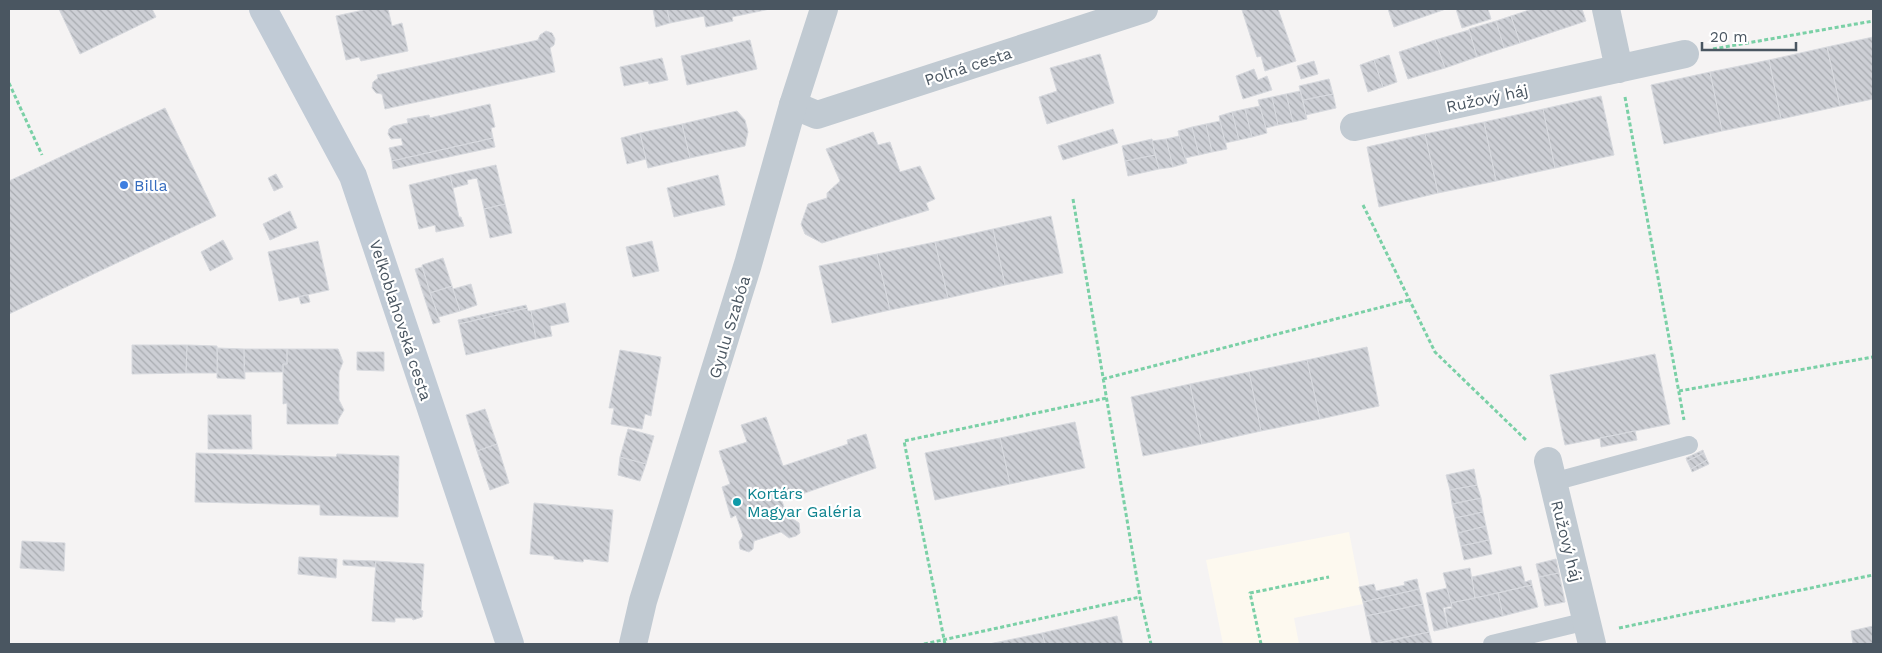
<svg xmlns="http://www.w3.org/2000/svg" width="1882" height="653" font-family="'Work Sans',sans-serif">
<defs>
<pattern id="building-back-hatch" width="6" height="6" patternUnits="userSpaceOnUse" patternTransform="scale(1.25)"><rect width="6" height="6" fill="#cdcfd5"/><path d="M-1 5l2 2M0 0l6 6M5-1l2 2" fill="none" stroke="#a8abb0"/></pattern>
</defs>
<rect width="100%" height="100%" fill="#f5f3f3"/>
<path fill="#fdf9ef" d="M 1349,532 L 1363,604 L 1294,618 L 1299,644 L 1223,644 L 1206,560 Z"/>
<path fill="url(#building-back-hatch)" stroke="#d7d9de" d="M 59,9 L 152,9 L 156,17 L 80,54 Z
M 368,9 L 388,9 L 392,26 L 402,23 L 408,51 L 361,61 L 359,57 L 346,60 L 336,16 Z
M 653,9 L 667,9 L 670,23 L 656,27 Z
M 667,9 L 770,9 L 732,17 L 733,21 L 706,27 L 704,16 L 670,23 Z
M 1247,9 L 1278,9 L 1296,61 L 1265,71 L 1261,56 L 1257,57 L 1242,10 Z
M 1388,9 L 1446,9 L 1394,27 Z
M 1456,9 L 1488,9 L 1491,19 L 1462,28 Z
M 1532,9 L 1582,9 L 1586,21 L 1520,43 L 1511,16 Z
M 1511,16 L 1520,43 L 1504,48 L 1496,21 Z
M 1496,21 L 1504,48 L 1477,57 L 1469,29 Z
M 1469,30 L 1477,57 L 1445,68 L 1435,40 Z
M 546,31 L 552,33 L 555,39 L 554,45 L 550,48 L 555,72 L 385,109 L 382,94 L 376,93 L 372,88 L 373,82 L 378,78 L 377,75 L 538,40 L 540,35 Z
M 1873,37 L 1873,99 L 1840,106 L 1827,47 Z
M 750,40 L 757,69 L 687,85 L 681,56 Z
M 1435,40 L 1445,68 L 1408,79 L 1399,52 Z
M 1827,47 L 1840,106 L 1781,119 L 1769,60 Z
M 1100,54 L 1114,103 L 1047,124 L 1039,97 L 1057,91 L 1050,68 Z
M 1389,55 L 1397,82 L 1383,87 L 1374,60 Z
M 662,58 L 668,80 L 649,84 L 648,81 L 624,86 L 620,67 Z
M 1374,60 L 1383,87 L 1368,92 L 1360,65 Z
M 1769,60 L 1781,119 L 1722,131 L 1710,72 Z
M 1314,61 L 1318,74 L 1301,79 L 1297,66 Z
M 1254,69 L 1258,80 L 1267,76 L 1272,90 L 1243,99 L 1236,76 Z
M 1710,72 L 1722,131 L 1664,144 L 1651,85 Z
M 1329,79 L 1333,94 L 1303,100 L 1299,86 Z
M 1300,91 L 1307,119 L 1293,122 L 1286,94 Z
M 1286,94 L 1293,122 L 1278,125 L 1272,97 Z
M 1333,94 L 1336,108 L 1306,115 L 1303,100 Z
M 1601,96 L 1614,155 L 1555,168 L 1543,109 Z
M 1272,97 L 1278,125 L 1266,128 L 1258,100 Z
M 490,104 L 495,127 L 491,128 L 493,138 L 392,161 L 389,148 L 403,145 L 401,138 L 391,139 L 388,134 L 389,129 L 393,126 L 408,123 L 407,119 L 429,115 L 430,118 Z
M 1260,106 L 1267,133 L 1252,137 L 1245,109 Z
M 165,108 L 216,216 L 9,314 L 9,181 Z
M 1245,109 L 1252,137 L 1239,140 L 1232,112 Z
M 1543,109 L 1555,168 L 1496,181 L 1484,122 Z
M 737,111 L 745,120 L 748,132 L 745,146 L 690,158 L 682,124 Z
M 1232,112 L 1239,140 L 1225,143 L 1219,116 Z
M 1220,121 L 1227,149 L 1212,152 L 1206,124 Z
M 1484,122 L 1496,181 L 1438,193 L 1425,134 Z
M 682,124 L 690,158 L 648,168 L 640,133 Z
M 1206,124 L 1212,152 L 1199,155 L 1192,127 Z
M 1192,127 L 1199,155 L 1185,158 L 1178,131 Z
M 1113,129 L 1118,143 L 1063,160 L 1058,146 Z
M 873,132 L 878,145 L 890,142 L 900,172 L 920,166 L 935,199 L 926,203 L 929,210 L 822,243 L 805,234 L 801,224 L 808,204 L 827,198 L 827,193 L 840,181 L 826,149 Z
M 640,133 L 646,159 L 627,164 L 621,138 Z
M 1425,134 L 1438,193 L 1379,207 L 1367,147 Z
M 1179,136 L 1187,163 L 1173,167 L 1166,139 Z
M 493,138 L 495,147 L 393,169 L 392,161 Z
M 1152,139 L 1155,155 L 1125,161 L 1122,146 Z
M 1166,139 L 1173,167 L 1159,169 L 1152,141 Z
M 1155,155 L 1159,169 L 1128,176 L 1125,161 Z
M 496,165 L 505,204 L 484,209 L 477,178 L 467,180 L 468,184 L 453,188 L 450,175 Z
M 276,174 L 283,187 L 274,191 L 268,178 Z
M 450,175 L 459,217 L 461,217 L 464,226 L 436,232 L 435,225 L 419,229 L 409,185 Z
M 718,175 L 725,205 L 674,217 L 667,188 Z
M 505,204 L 512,233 L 490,238 L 484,209 Z
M 290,211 L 297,228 L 270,240 L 263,224 Z
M 1051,216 L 1063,273 L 1005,285 L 993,229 Z
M 993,229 L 1005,285 L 948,298 L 935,242 Z
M 223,240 L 233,259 L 210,271 L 201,252 Z
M 318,241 L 329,290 L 279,301 L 268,252 Z
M 652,241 L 659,271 L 633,277 L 626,247 Z
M 935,242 L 948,298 L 890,310 L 877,254 Z
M 877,254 L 890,310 L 832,323 L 819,266 Z
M 443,258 L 452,286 L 430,293 L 422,265 Z
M 422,267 L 440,322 L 433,324 L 415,269 Z
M 471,284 L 477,305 L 460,311 L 453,289 Z
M 452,286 L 460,311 L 439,317 L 430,293 Z
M 308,295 L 310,302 L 301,304 L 299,297 Z
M 565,303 L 569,322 L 550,326 L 552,336 L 536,339 L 531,311 Z
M 526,305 L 527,308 L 459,324 L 458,320 Z
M 527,308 L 528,311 L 531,311 L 536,339 L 466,355 L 459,324 Z
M 132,345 L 187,345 L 186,373 L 132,374 Z
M 187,345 L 217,346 L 218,373 L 186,373 Z
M 1367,347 L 1379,406 L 1320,419 L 1307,360 Z
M 217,348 L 244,349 L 245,379 L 217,378 Z
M 244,349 L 287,349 L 287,364 L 283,364 L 283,372 L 244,372 Z
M 287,349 L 338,349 L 343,362 L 339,372 L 339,400 L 344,410 L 338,420 L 338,424 L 287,424 L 287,403 L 283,404 L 283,364 L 287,364 Z
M 620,350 L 661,357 L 651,416 L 645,414 L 642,429 L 611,424 L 614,408 L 609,408 Z
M 357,352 L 384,352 L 384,371 L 357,370 Z
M 1655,354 L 1670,424 L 1565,445 L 1550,375 Z
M 1307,360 L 1320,419 L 1261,431 L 1249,372 Z
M 1249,372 L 1261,431 L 1202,444 L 1190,384 Z
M 1190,384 L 1202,444 L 1143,456 L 1131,397 Z
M 485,409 L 497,444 L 477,451 L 466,415 Z
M 208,415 L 251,415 L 252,449 L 208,449 Z
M 766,417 L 783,466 L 848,444 L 847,440 L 866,434 L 876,468 L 782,501 L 788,519 L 793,519 L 799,523 L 800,533 L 796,536 L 789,538 L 781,532 L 754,541 L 753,549 L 749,552 L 740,549 L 739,542 L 743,536 L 736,515 L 731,518 L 722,487 L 730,484 L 719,451 L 747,442 L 741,425 Z
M 1075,422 L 1085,468 L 1010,484 L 1000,438 Z
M 628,429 L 654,436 L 646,464 L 620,457 Z
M 1635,431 L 1637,440 L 1601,447 L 1600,438 Z
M 1000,438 L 1010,484 L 935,500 L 925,453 Z
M 497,444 L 509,483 L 490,490 L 477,451 Z
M 1703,450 L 1704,453 L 1687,461 L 1686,458 Z
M 196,453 L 336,457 L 337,454 L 399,456 L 398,517 L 320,515 L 320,505 L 195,502 Z
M 1704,453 L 1707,460 L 1691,469 L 1687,461 Z
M 620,457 L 646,464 L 640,481 L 618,475 Z
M 1707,460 L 1709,464 L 1692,472 L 1691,469 Z
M 1474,469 L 1477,485 L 1450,490 L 1446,475 Z
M 1477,485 L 1481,498 L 1452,504 L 1450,490 Z
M 1481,498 L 1483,512 L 1455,518 L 1452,504 Z
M 534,503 L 613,510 L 608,562 L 584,559 L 583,562 L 554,559 L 554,556 L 530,554 Z
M 1483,512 L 1486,526 L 1458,533 L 1455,518 Z
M 1486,526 L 1489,540 L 1461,546 L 1458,533 Z
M 1489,540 L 1492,554 L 1464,560 L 1461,546 Z
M 22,541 L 65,543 L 64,571 L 20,568 Z
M 299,557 L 337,559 L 336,578 L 298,574 Z
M 1556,559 L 1559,573 L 1539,577 L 1536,564 Z
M 343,560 L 376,561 L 375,567 L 343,565 Z
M 376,561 L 424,564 L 421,610 L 423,611 L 422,617 L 413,620 L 412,618 L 395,618 L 395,622 L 372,621 Z
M 1521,566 L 1525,582 L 1531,580 L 1532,585 L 1475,598 L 1472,577 Z
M 1470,568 L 1475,598 L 1451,603 L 1443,573 Z
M 1559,573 L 1565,602 L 1545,606 L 1539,577 Z
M 1417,579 L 1419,589 L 1363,602 L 1359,587 L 1374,584 L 1376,591 L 1405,585 L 1404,582 Z
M 1532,585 L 1538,607 L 1503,616 L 1498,593 Z
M 1447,588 L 1452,606 L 1443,608 L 1448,628 L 1434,631 L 1426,593 Z
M 1419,589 L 1423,604 L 1366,616 L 1363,602 Z
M 1498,593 L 1503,616 L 1448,628 L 1445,609 L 1452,608 L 1451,603 Z
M 1423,604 L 1429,632 L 1372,644 L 1366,616 Z
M 1117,616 L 1123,644 L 1045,644 L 1042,633 Z
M 1873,626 L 1873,644 L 1853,644 L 1851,631 Z
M 1429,632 L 1432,643 L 1378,644 Z
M 1042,633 L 1045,644 L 989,644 Z"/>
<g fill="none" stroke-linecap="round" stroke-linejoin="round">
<path stroke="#7ad0a6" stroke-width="3" stroke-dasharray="4 2.5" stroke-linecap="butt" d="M 1713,49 L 1873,21
M 9,83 L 42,155
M 1625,97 L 1684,420
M 1073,199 L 1140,597 L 1151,644
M 1363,205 L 1435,352 L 1527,441
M 1103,379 L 1409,300
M 1679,391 L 1873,357
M 1619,628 L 1873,575
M 924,644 L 1140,597
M 945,644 L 904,441 L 1107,398
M 1261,644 L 1250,593 L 1329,577"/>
<path stroke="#c1cad2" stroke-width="18" d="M 1553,482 L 1689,445
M 1492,644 L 1587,621"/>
<path stroke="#c1cad2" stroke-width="28" d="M 1606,9 L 1619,69
M 793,105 L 817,115 L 1144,9
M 1354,127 L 1685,54
M 1548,461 L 1592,644"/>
<path stroke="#c1cad2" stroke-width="28" d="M 633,644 L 643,601 L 748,264 L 793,105 L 824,9"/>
<path stroke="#c1cbd6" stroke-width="28" d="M 263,9 L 353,176 L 510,644"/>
</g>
<circle fill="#3f7fe0" stroke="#fff" stroke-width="2" cx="124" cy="185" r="5"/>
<circle fill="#0f9aa8" stroke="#fff" stroke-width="2" cx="737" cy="502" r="5"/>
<g text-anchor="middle" stroke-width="4.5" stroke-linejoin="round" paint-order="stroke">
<g font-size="16" fill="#4a5661" stroke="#fff">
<text transform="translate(968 66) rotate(-18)" y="6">Poľná cesta</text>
<text transform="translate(1487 98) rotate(-12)" y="6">Ružový háj</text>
<text transform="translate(401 320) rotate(72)" y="6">Veľkoblahovská cesta</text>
<text transform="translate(729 327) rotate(-73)" y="6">Gyulu Szabóa</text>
<text transform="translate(1567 541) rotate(76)" y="6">Ružový háj</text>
</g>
<g font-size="16" fill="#366cbe" stroke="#fff" text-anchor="start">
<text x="134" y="191">Billa</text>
</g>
<g font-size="16" fill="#0d838f" stroke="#fff" text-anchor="start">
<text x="747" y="499">Kortárs<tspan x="747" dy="18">Magyar Galéria</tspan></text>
</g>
</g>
<rect width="1882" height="653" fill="none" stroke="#4a5661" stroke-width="20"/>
<path d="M1702 42v8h94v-8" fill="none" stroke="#4a5661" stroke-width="2.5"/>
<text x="1710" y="42" font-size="15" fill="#4a5661" stroke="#ffffff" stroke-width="4" paint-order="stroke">20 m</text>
</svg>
